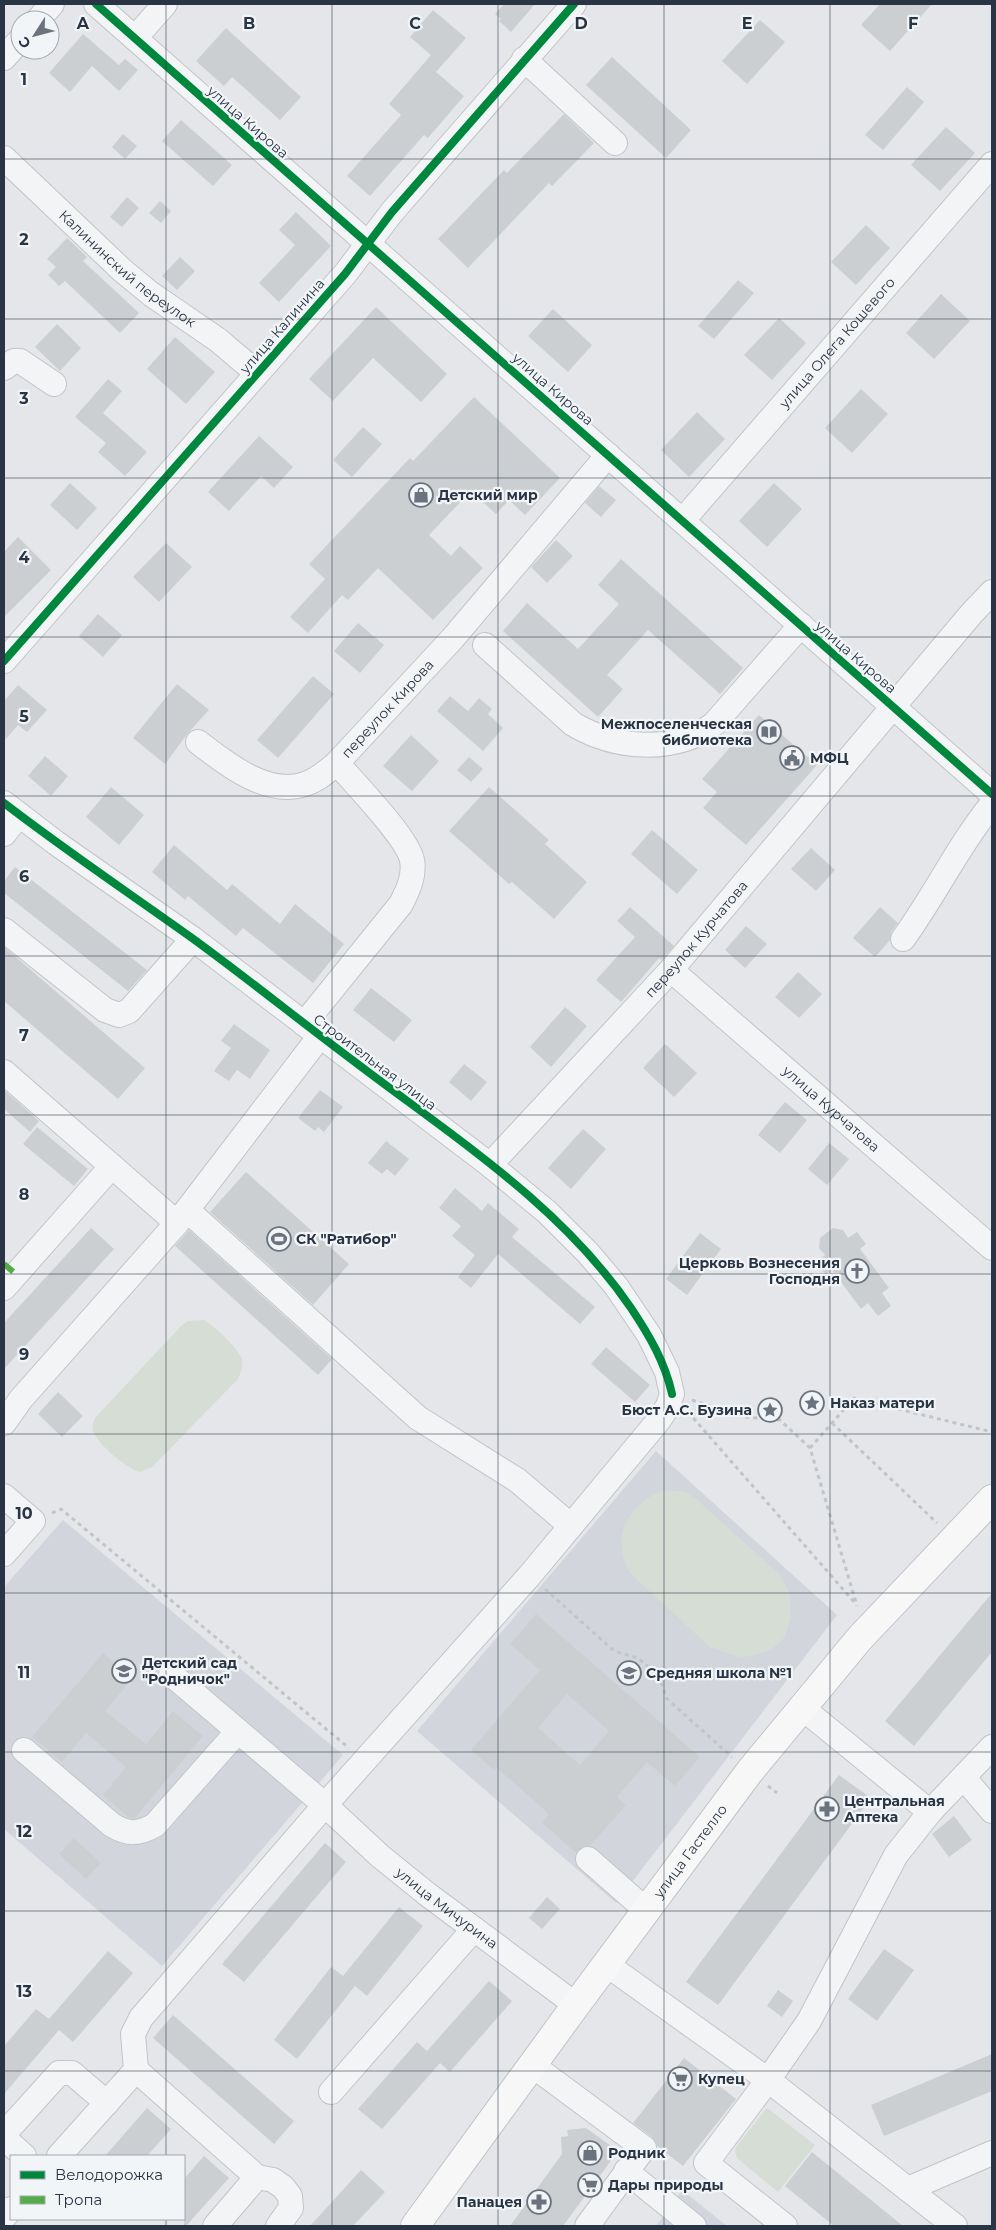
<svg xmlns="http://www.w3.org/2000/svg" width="996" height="2230" font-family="Montserrat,sans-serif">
<rect width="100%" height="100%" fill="#e4e6e9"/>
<path fill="#d2d6dc" d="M 656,1451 L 837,1615 L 616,1903 L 417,1731 Z
M 63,1520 L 343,1755 L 162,1966 L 4,1829 L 4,1587 Z
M 682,2190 L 727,2226 L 656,2226 Z"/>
<path fill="#d5ddd4" d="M 204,1320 C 215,1327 239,1348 242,1360 C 244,1367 240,1373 238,1379 L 152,1467 L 140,1472 C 127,1469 99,1445 94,1433 C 91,1428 93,1422 95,1418 L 182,1325 L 188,1321 Z
M 663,1490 L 685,1492 L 695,1498 L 780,1575 L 789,1592 L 791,1601 L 791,1615 L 785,1637 L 771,1650 L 750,1656 L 740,1657 L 710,1647 L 630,1573 C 610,1536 627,1506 663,1490 Z
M 767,2108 L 815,2145 L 778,2192 L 737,2158 L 735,2153 L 736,2147 Z"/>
<path fill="#cccfd2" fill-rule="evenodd" d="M 504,4 L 535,4 L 511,32 L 499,21 L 501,19 L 495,14 Z
M 880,4 L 932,4 L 890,51 L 861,25 Z
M 433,10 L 466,38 L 436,72 L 464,96 L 428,138 L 424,135 L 370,196 L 347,176 L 401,115 L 389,104 L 431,55 L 410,37 Z
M 760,20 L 785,42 L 747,84 L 722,61 Z
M 226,28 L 301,97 L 280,120 L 232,77 L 224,86 L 196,61 Z
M 83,34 L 119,65 L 125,59 L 138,70 L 119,91 L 92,66 L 70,92 L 49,73 Z
M 612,57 L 691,130 L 666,158 L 586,85 Z
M 907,87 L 924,102 L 883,150 L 865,135 Z
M 564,114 L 594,143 L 552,186 L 549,183 L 468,268 L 438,239 L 504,170 L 507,173 Z
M 181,120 L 232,165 L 213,186 L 162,141 Z
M 946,127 L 975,153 L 940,191 L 911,165 Z
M 123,134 L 137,146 L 125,159 L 112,147 Z
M 127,197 L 139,208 L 122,227 L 110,217 Z
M 160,201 L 171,211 L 161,223 L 149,213 Z
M 296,212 L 331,246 L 279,302 L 259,283 L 295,245 L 279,230 Z
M 866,225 L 890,248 L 856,285 L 831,262 Z
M 67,238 L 87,257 L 83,261 L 139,313 L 120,333 L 65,281 L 59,286 L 48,275 L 56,267 L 47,259 Z
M 180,257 L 195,271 L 177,290 L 162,276 Z
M 738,280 L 754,293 L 714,339 L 698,326 Z
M 941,294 L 970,321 L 934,359 L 906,333 Z
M 376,307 L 447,374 L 421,402 L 373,358 L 333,401 L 309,379 Z
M 553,309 L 592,345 L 568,372 L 528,336 Z
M 779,318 L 806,343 L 772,380 L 744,355 Z
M 57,324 L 81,348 L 60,371 L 35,347 Z
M 175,337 L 215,372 L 186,404 L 147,369 Z
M 108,379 L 122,391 L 103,413 L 147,452 L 125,476 L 98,452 L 106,443 L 75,417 Z
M 861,389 L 888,414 L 852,453 L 825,428 Z
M 474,397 L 560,478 L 525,515 L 509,500 L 496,514 L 471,491 L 429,535 L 451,556 L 460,546 L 483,568 L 433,620 L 378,568 L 348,600 L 342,595 L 308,633 L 290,617 L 325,579 L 309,564 L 410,458 L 413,461 Z
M 697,412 L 725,439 L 689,477 L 661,450 Z
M 363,427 L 382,444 L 352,477 L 333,460 Z
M 259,436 L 293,467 L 274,488 L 261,476 L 229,511 L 208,492 Z
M 70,483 L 97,508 L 77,530 L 50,505 Z
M 774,483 L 802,509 L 767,547 L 739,521 Z
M 599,486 L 616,500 L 601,517 L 585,503 Z
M 18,537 L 51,570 L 4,617 L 4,552 Z
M 556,540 L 573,556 L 547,583 L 531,567 Z
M 166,543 L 192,567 L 159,602 L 133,577 Z
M 621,559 L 743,668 L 720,694 L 648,630 L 607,675 L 623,689 L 598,717 L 503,631 L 527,603 L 578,649 L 619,604 L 598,585 Z
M 98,614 L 122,635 L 103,657 L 79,636 Z
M 358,623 L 384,645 L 360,673 L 334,651 Z
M 313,676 L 334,694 L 278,758 L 257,740 Z
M 177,684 L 209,710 L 188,733 L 165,764 L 133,738 Z
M 18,685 L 47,710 L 27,732 L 18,725 L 4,741 L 4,701 Z
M 450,696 L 468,711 L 479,698 L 492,709 L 488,714 L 503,728 L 483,751 L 437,711 Z
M 759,715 L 817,765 L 746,845 L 703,808 L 717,792 L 702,779 Z
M 411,735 L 439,761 L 412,791 L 383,766 Z
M 45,756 L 68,776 L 51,796 L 28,776 Z
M 469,757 L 483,769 L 471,782 L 457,770 Z
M 111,787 L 144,815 L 119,845 L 86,817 Z
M 489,787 L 549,840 L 545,844 L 587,882 L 554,919 L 512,882 L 509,884 L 449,831 Z
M 652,830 L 698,870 L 677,894 L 631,854 Z
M 174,845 L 227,890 L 232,884 L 280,924 L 295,904 L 344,944 L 313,983 L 243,928 L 236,936 L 188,896 L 185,900 L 152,872 Z
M 811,848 L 835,870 L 816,891 L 791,869 Z
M 15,867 L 147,970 L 128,991 L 4,893 L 4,881 Z
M 630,907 L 674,946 L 661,960 L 659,958 L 621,1002 L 596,980 L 635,937 L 617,921 Z
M 880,907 L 898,923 L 891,932 L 890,940 L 875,957 L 853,938 Z
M 746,926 L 767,944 L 745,968 L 725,950 Z
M 4,947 L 145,1068 L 118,1099 L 4,1001 Z
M 798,972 L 822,994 L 799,1018 L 775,997 Z
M 371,988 L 412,1020 L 394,1042 L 353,1010 Z
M 565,1007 L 587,1026 L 551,1067 L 530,1047 Z
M 234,1024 L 270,1050 L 250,1079 L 237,1070 L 229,1081 L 214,1071 L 231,1048 L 221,1041 Z
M 665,1044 L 697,1073 L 674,1097 L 643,1068 Z
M 464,1064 L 487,1082 L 471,1101 L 449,1082 Z
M 4,1090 L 39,1121 L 30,1132 L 4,1109 Z
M 320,1090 L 343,1107 L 324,1132 L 318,1127 L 315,1131 L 298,1118 Z
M 785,1102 L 807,1120 L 780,1153 L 758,1135 Z
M 37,1127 L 88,1169 L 74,1186 L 23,1144 Z
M 583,1129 L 606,1149 L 571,1189 L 548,1168 Z
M 386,1141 L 409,1159 L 395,1176 L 387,1169 L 382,1174 L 368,1163 Z
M 829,1143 L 849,1159 L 827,1185 L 808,1169 Z
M 246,1172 L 349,1264 L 313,1305 L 210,1212 Z
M 455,1188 L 482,1211 L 488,1203 L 519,1229 L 512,1237 L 595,1307 L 580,1324 L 498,1254 L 471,1288 L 458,1277 L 475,1255 L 452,1236 L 461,1226 L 439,1208 Z
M 91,1228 L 114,1249 L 4,1369 L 4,1323 Z
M 833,1228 L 843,1230 L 848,1238 L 857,1232 L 866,1244 L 860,1249 L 889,1288 L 882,1293 L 891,1306 L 878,1316 L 868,1303 L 861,1309 L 832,1270 L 825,1275 L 816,1262 L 825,1255 L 819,1248 L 820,1238 Z
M 189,1230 L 332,1359 L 318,1375 L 175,1246 Z
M 700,1233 L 721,1249 L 687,1295 L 666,1279 Z
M 606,1347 L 650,1385 L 635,1402 L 591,1364 Z
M 58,1392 L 83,1416 L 62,1437 L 38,1414 Z
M 992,1593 L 992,1652 L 914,1746 L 885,1721 Z
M 536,1614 L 700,1757 L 675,1786 L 647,1762 L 617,1797 L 626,1805 L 590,1846 L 583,1846 L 576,1853 L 542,1823 L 549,1814 L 496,1767 L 494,1770 L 471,1750 L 540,1670 L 510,1644 ZM 567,1694 L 609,1731 L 580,1765 L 538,1728 Z
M 103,1653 L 133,1678 L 105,1711 L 146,1744 L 173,1711 L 203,1736 L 135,1818 L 129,1818 L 103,1795 L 126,1767 L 86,1733 L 62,1762 L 32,1737 Z
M 839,1775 L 871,1798 L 718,2005 L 686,1982 Z
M 954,1816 L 972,1840 L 949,1857 L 932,1834 Z
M 74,1838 L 101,1863 L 86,1879 L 59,1854 Z
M 325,1843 L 346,1862 L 244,1982 L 222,1964 Z
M 547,1897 L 560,1909 L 542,1929 L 529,1918 Z
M 399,1907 L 423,1926 L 367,1996 L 355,1986 L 297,2059 L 274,2040 L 331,1967 L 343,1976 Z
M 884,1949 L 914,1970 L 877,2021 L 848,1999 Z
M 108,1951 L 133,1973 L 73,2042 L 59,2030 L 4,2094 L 4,2046 L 36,2009 L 49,2019 Z
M 489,1981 L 512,2001 L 450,2072 L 440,2063 L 382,2129 L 358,2109 L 417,2042 L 427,2051 Z
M 778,1990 L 793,2001 L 782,2017 L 767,2006 Z
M 173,2015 L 294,2121 L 274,2144 L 153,2038 Z
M 992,2054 L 992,2091 L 884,2136 L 871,2105 Z
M 684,2058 L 736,2099 L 683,2166 L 657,2146 L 652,2137 L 633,2123 Z
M 147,2108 L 171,2129 L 147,2156 L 105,2156 Z
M 586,2128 L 618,2151 L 563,2226 L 510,2226 L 562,2154 L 561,2137 L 568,2136 L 567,2130 Z
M 812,2152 L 903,2226 L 834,2226 L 785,2186 Z
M 204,2156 L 229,2178 L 186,2226 L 184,2226 L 184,2179 Z
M 361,2170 L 385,2192 L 353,2226 L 310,2226 Z"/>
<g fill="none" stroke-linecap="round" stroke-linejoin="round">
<g stroke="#c2c4c7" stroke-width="26">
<g id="minor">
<path d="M 96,4 C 394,268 693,531 992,794"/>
<path d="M 38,20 L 52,4"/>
<path d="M 135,38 L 165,4"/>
<path d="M 4,58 L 20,40"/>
<path d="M 524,59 L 615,143"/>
<path id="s1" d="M 4,158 L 123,271 L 151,294 L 218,340 L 257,373"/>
<path d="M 4,368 L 14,361 L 20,361 L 54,384"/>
<path id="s2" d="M 683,520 L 992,164"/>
<path d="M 485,645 L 573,724 C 615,749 674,754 714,724 L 801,625"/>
<path d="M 4,661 L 345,274 L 392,212 L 574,4"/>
<path d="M 198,742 C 226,764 268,797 305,784 C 318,780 327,771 337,763"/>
<path d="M 4,803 L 56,843 L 193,939 L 490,1165 L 547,1212 L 588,1253 L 616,1286 L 649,1335 L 667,1372 L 672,1394 L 668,1406 L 659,1420 L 530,1575 L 325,1805 L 141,2018 L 133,2034 L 136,2070 L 59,2156"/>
<path d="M 4,834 L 19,815"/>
<path d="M 4,930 L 105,1010 L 119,1015 L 129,1011 L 193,939"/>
<path d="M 903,939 C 935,895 958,846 992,804"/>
<path id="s3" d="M 671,970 L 992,1248"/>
<path id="s4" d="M 304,1024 L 401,904 C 408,890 415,876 412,860 C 407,837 355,784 337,763 L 453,638 L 608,455"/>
<path d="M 4,1072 L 177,1223"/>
<path id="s5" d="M 490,1165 L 671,970 L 972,613 L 992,592"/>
<path d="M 187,1210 L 418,1418 L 517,1480 L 571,1526"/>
<path d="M 4,1288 L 112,1166"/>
<path d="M 4,1423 L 21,1399 L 177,1223 L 320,1036"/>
<path d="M 4,1496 L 33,1521 L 4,1554"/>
<path id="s6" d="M 171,1674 L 325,1805 L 380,1856 L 427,1894 L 576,2005"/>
<path d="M 801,1707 L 930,1812 L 992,1747"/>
<path d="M 24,1750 L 112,1825 C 128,1835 139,1834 155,1825 L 238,1731"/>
<path d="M 964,1778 L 992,1811"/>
<path d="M 588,1859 L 646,1910"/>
<path d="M 606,1964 L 768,2080 L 955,2226"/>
<path d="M 532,2065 L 644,2148 L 587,2226"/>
<path d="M 136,2070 L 257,2177 L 215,2226"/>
<path d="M 331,2092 L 474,1929"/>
<path d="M 4,2134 L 59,2073 L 72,2073 L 107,2103"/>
<path d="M 4,2138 L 24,2156"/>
<path d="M 626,2171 L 694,2226"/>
<path d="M 257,2177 L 273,2180 L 283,2187 L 290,2196 L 291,2208 L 278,2226"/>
<path d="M 908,2189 L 992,2153"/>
<path d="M 4,2217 L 11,2209"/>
<path d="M 785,2226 L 706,2163 L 768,2080 L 809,2021 L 896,1855 L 930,1812"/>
</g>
</g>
<g stroke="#c0c3c7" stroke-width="30">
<g id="major">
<path id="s7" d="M 415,2226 L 576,2005 L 750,1771 L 860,1638 L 992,1499"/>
</g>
</g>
<path stroke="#c2c5c8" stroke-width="3" stroke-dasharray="4 4" stroke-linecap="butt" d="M 692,1400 L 745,1417 L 780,1420 L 810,1448 L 857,1606
M 688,1412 L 855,1603
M 832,1423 L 937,1523
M 810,1448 L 854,1398 L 992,1432
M 52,1513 L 61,1509 L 349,1748
M 545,1589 L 614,1651 L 638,1658 L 659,1676 L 667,1699 L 732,1757
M 768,1786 L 777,1793"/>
<use href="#minor" stroke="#f3f4f6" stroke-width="24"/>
<use href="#major" stroke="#f7f7f7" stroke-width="28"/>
<path stroke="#53ac47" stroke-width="6" stroke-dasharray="12 6" stroke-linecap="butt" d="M 4,1264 L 16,1274"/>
<g stroke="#f2f5f8" stroke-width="11">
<path id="cycleway" d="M 96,4 C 394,268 693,531 992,794
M 4,661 L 345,274 L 392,212 L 574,4
M 4,803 C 65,850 129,893 192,938 C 247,978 300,1021 355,1062 C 452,1136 561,1205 631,1308 C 649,1335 665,1362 672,1394"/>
</g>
<use href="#cycleway" stroke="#00873e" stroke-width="8"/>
</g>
<path fill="none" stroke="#293544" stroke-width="1" stroke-opacity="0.55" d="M 166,4 L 166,2156M 332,4 L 332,2226M 498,4 L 498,2226M 664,4 L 664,2226M 830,4 L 830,2226M 4,159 L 992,159M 4,319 L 992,319M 4,478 L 992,478M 4,637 L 992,637M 4,796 L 992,796M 4,956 L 992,956M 4,1115 L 992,1115M 4,1274 L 992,1274M 4,1434 L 992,1434M 4,1593 L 992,1593M 4,1752 L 992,1752M 4,1911 L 992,1911M 4,2071 L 992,2071M 166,2219 L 166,2226"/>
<defs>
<g id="shop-ring" transform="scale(1.25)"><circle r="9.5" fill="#f2f5f8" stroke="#6a737e" stroke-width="1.5"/><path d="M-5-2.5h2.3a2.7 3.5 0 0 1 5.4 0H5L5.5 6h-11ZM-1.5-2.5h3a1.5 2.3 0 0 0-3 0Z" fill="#6a737e"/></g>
<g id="library-ring" transform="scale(1.25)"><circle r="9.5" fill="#f2f5f8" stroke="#6a737e" stroke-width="1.5"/><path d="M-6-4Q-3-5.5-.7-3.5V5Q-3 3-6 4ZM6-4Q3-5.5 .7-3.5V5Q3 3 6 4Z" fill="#6a737e"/></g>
<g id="civic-ring" transform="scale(1.25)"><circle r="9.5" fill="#f2f5f8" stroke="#6a737e" stroke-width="1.5"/><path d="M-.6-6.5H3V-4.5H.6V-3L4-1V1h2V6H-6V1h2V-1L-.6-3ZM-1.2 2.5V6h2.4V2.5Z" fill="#6a737e"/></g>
<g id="stadium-ring" transform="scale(1.25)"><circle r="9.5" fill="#f2f5f8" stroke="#6a737e" stroke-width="1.5"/><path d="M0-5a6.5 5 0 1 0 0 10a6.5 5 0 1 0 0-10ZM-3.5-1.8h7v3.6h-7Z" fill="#6a737e"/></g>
<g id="church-ring" transform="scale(1.25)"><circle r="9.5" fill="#f2f5f8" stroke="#6a737e" stroke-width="1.5"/><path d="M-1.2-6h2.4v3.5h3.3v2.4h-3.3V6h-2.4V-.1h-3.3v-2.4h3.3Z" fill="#6a737e"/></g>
<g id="sight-ring" transform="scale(1.25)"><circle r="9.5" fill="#f2f5f8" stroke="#6a737e" stroke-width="1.5"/><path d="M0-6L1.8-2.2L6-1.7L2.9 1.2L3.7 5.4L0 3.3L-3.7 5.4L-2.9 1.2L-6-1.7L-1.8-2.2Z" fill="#6a737e"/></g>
<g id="school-ring" transform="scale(1.25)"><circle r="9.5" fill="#f2f5f8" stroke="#6a737e" stroke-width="1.5"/><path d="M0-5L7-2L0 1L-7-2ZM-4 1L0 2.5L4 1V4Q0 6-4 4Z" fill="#6a737e"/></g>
<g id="pharmacy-ring" transform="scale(1.25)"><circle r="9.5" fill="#f2f5f8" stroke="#6a737e" stroke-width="1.5"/><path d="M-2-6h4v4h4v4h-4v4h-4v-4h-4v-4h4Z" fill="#6a737e"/></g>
<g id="supermarket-ring" transform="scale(1.25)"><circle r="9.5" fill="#f2f5f8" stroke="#6a737e" stroke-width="1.5"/><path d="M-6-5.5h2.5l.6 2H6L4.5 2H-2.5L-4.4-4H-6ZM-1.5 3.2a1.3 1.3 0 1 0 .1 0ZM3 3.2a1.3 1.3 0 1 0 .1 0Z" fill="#6a737e"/></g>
</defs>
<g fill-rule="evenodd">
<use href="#shop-ring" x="421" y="495"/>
<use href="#library-ring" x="769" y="732"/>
<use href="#civic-ring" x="792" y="758"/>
<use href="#stadium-ring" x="279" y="1239"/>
<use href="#church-ring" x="857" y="1271"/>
<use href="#sight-ring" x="812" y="1403"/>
<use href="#sight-ring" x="770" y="1410"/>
<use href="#school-ring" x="124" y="1671"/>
<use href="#school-ring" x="629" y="1673"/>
<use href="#pharmacy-ring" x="827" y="1809"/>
<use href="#supermarket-ring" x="680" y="2079"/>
<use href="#shop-ring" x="590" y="2153"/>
<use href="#supermarket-ring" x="590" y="2185"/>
<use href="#pharmacy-ring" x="539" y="2202"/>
</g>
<g text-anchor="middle" stroke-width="4.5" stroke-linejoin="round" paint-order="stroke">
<g font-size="14" fill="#293544" stroke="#f2f5f8">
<text transform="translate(248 122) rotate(41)" y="5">улица Кирова</text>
<text dy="5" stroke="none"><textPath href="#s1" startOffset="166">Калининский переулок</textPath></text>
<text transform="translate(282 326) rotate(-49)" y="5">улица Калинина</text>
<text dy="5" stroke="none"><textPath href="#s2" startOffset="235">улица Олега Кошевого</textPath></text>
<text transform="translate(553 389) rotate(41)" y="5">улица Кирова</text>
<text transform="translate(856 657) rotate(41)" y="5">улица Кирова</text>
<text dy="5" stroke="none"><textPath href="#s4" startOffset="398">переулок Кирова</textPath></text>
<text dy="5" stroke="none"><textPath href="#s5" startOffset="306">переулок Курчатова</textPath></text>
<text transform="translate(375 1062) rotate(37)" y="5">Строительная улица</text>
<text dy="5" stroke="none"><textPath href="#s3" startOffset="212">улица Курчатова</textPath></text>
<text dy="5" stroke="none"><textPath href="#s7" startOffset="465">улица Гастелло</textPath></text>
<text dy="5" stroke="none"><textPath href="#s6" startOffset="362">улица Мичурина</textPath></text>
</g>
<g font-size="14" font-weight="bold" fill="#293544" stroke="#f2f5f8" text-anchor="start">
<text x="438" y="500">Детский мир</text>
<text x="752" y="729" text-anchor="end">Межпоселенческая<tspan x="752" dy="16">библиотека</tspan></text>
<text x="810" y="763">МФЦ</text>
<text x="296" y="1244">СК "Ратибор"</text>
<text x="840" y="1268" text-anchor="end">Церковь Вознесения<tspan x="840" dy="16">Господня</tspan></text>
<text x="830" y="1408">Наказ матери</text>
<text x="752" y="1415" text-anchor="end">Бюст А.С. Бузина</text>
<text x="142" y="1668">Детский сад<tspan x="142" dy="16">"Родничок"</tspan></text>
<text x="646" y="1678">Средняя школа №1</text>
<text x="844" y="1806">Центральная<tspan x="844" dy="16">Аптека</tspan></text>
<text x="698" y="2084">Купец</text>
<text x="608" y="2158">Родник</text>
<text x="608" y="2190">Дары природы</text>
<text x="522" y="2207" text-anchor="end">Панацея</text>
</g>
</g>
<g font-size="16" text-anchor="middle" font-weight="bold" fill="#293544" stroke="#f2f5f8" stroke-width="4.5" stroke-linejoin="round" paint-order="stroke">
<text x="83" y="29">A</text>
<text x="249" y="29">B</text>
<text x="415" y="29">C</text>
<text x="581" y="29">D</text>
<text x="747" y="29">E</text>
<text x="913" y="29">F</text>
<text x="24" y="85">1</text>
<text x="24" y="245">2</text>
<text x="24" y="404">3</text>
<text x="24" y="563">4</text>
<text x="24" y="722">5</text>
<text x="24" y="882">6</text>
<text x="24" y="1041">7</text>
<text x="24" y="1200">8</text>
<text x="24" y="1360">9</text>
<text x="24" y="1519">10</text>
<text x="24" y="1678">11</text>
<text x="24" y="1837">12</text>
<text x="24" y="1997">13</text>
</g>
<rect width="996" height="2230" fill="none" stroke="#293544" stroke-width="10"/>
<rect x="10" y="2155" width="175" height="65" fill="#f2f5f8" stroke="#a2a8b0"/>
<rect x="20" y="2171" width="25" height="8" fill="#00873e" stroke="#a2a8b0"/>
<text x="55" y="2180" font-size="15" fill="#293544">Велодорожка</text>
<rect x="20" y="2196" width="25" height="8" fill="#53ac47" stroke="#a2a8b0"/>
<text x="55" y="2205" font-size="15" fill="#293544">Тропа</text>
<g transform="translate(35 35) rotate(234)"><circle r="24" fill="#f2f5f8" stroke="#a2a8b0"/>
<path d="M0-4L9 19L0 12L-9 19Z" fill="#6a737e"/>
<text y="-8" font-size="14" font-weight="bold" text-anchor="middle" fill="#293544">С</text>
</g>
</svg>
